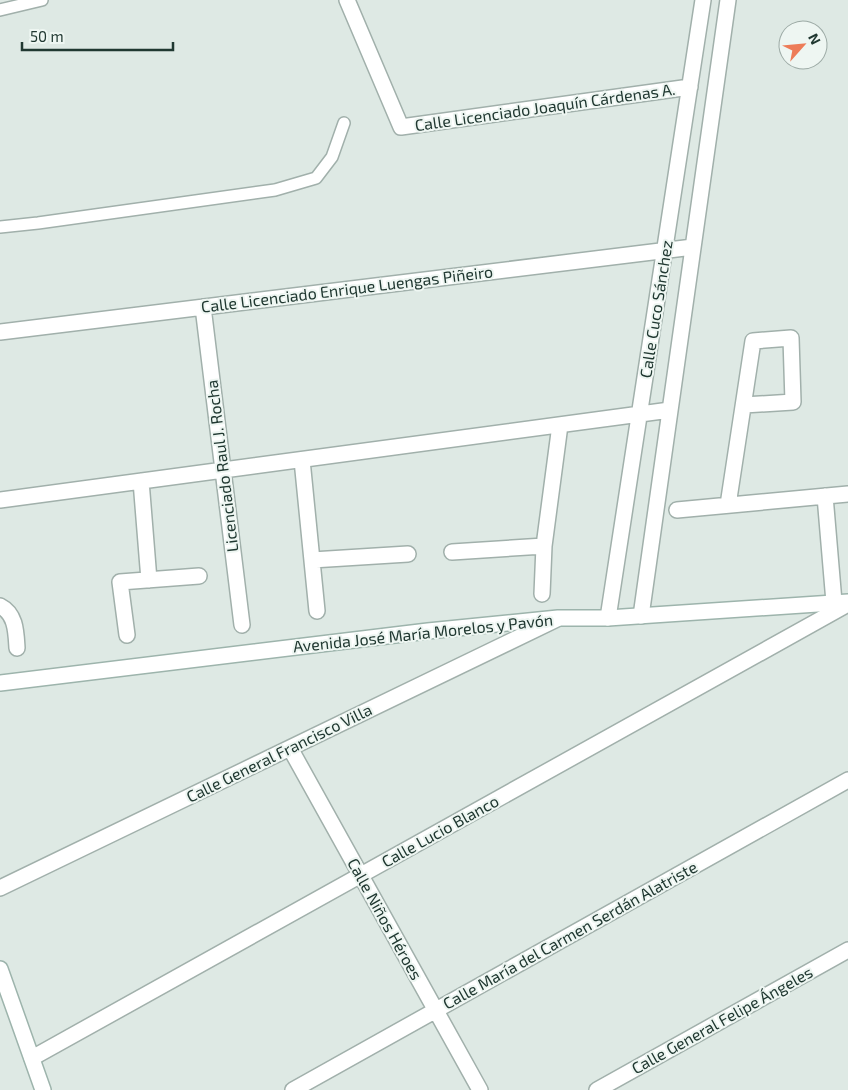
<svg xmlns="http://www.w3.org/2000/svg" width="848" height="1090" font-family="'Exo 2',sans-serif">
<rect width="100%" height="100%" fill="#dee9e4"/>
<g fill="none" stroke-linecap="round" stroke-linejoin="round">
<g stroke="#a1b0ab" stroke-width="14">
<path id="lane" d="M 0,10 L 42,0
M 0,227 L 38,223 L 275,190 L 316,178 L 332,157 L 344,123"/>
</g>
<g stroke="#a1b0ab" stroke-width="18">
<path id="street" d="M 347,0 L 401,127 L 690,87
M 203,307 L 242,625
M 0,332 L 693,247
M 302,460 L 317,611
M 141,481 L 149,580
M 825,496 L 834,602
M 0,500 L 670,410
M 728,505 L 753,341 L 791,338 L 793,402 L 744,405
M 677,510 L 848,494
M 452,552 L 544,546
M 312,560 L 408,554
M 542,594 L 544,546 L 560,425
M 0,606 C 16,614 16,632 17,648
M 641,616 L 728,0
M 608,618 L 703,0
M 127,635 L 120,582 L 199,576
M 290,748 L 480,1090
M 0,888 L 557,619
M 32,1058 L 848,604
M 293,1090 L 848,780
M 597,1090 L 848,950"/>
</g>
<g stroke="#9db4ac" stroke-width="18">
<path id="secondary" d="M 0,683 L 428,631 L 558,618 L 608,618 L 848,602
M 0,969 L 43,1090"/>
</g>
<use href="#lane" stroke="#fff" stroke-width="11"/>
<use href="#street" stroke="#fff" stroke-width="15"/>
<use href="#secondary" stroke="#fff" stroke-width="15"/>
</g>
<g text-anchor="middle" stroke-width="4" stroke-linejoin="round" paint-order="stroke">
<g font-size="16" fill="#203831" stroke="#eef6f2">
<text transform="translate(545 107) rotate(-8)" y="6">Calle Licenciado Joaquín Cárdenas A.</text>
<text transform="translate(347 289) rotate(-7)" y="6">Calle Licenciado Enrique Luengas Piñeiro</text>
<text transform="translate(656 309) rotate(-81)" y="6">Calle Cuco Sánchez</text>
<text transform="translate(222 466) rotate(-97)" y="6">Licenciado Raul J. Rocha</text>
<text transform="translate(423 633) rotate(-6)" y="6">Avenida José María Morelos y Pavón</text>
<text transform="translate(279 753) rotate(-26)" y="6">Calle General Francisco Villa</text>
<text transform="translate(440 831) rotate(-29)" y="6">Calle Lucio Blanco</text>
<text transform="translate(385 919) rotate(61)" y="6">Calle Niños Héroes</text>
<text transform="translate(570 935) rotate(-29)" y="6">Calle María del Carmen Serdán Alatriste</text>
<text transform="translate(722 1020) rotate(-29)" y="6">Calle General Felipe Ángeles</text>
</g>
</g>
<g transform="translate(803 45) rotate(63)"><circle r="24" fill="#eef6f2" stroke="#9caaa5"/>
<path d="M0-4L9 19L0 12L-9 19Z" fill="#ed7c58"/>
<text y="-8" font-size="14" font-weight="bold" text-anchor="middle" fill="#203831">N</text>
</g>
<path d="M22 42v8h151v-8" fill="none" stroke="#203831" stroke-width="2.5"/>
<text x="30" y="42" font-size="15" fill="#203831" stroke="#eef6f2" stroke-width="4" paint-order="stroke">50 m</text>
</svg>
